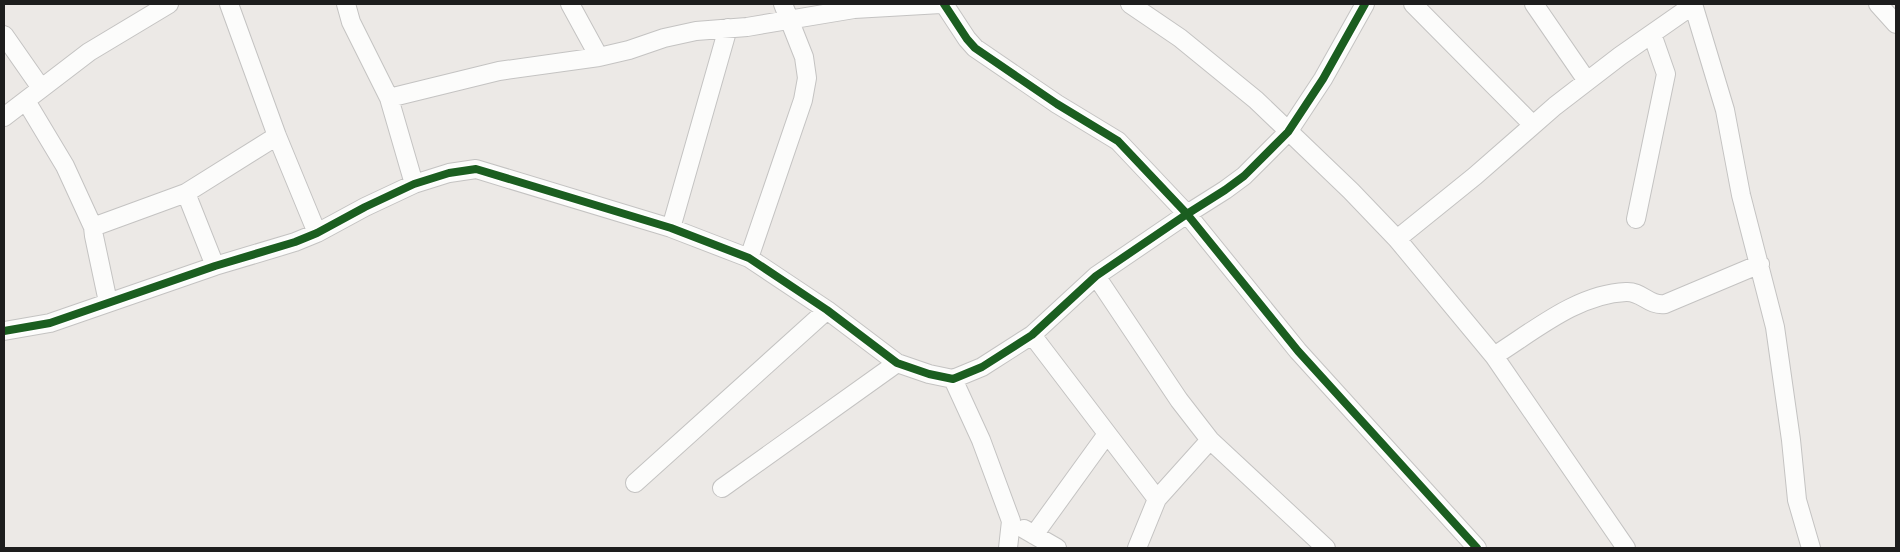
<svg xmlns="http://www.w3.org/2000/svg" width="1900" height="552" font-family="Quicksand,sans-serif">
<rect width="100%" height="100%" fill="#ece9e6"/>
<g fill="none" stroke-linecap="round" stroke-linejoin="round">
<g stroke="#c4c3c2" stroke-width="20">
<path id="street" d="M 229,4 L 277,136 L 317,233
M 346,4 L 351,22 L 389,98 L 414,184
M 570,4 L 599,57
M 944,4 L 967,39 L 975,48 L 1057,104 L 1118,141 L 1187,214 L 1298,351 L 1477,548
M 1130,4 L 1180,38 L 1256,100 L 1351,191 L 1397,239 L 1494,356 L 1626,548
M 1413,4 L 1533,125
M 1534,4 L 1587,81
M 1693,4 L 1725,110 L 1741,195 L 1775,327 L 1791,440 L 1797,500 L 1811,548
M 1878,4 L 1896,24
M 4,35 L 41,88
M 389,98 L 499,71 L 599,57 L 629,50 L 664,38 L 696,31 L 747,27 L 854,9 L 941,4
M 26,101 L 65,166 L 93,227 L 94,236 L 108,302
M 4,117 L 89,52 L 169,4
M 186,193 L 215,266
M 1636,219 L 1666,74 L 1652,34
M 93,227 L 186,193 L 277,136
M 671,228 L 728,28
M 1397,239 L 1475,176 L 1555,106 L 1620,56 L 1693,5
M 749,258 L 803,100 L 807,78 L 804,57 L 783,4
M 1096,276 L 1179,400 L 1210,440 L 1326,548
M 4,331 L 50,323 L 215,266 L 295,242 L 317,233 L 365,207 L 414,184 L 449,173 L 476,169 L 671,228 L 749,258 L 827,310 L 897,363 L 929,374 L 953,379 L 982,367 L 1032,335 L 1096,276 L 1187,214 L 1225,190 L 1244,176 L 1288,132 L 1323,79 L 1365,4
M 1032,335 L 1157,499
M 1494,356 C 1534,331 1577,294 1626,292 C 1642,291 1648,306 1665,304 L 1760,264
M 953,379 L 981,440 L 1011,521 L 1008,548
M 635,483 L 827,310
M 722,488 L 897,363
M 1024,529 L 1057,548
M 1034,535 L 1107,434
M 1137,548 L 1157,499 L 1210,440"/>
</g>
<use href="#street" stroke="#fcfcfb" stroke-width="18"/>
<g stroke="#fff" stroke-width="11">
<path id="cycleway" d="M 944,4 L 967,39 L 975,48 L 1057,104 L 1118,141 L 1187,214 L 1298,351 L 1477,548
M 4,331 L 50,323 L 215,266 L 295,242 L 317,233 L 365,207 L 414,184 L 449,173 L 476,169 L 671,228 L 749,258 L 827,310 L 897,363 L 929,374 L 953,379 L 982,367 L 1032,335 L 1096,276 L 1187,214 L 1225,190 L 1244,176 L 1288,132 L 1323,79 L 1365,4"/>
</g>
<use href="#cycleway" stroke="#1b5e20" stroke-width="8"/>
</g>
<rect width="1900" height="552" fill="none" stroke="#1d1d1d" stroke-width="10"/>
</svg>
